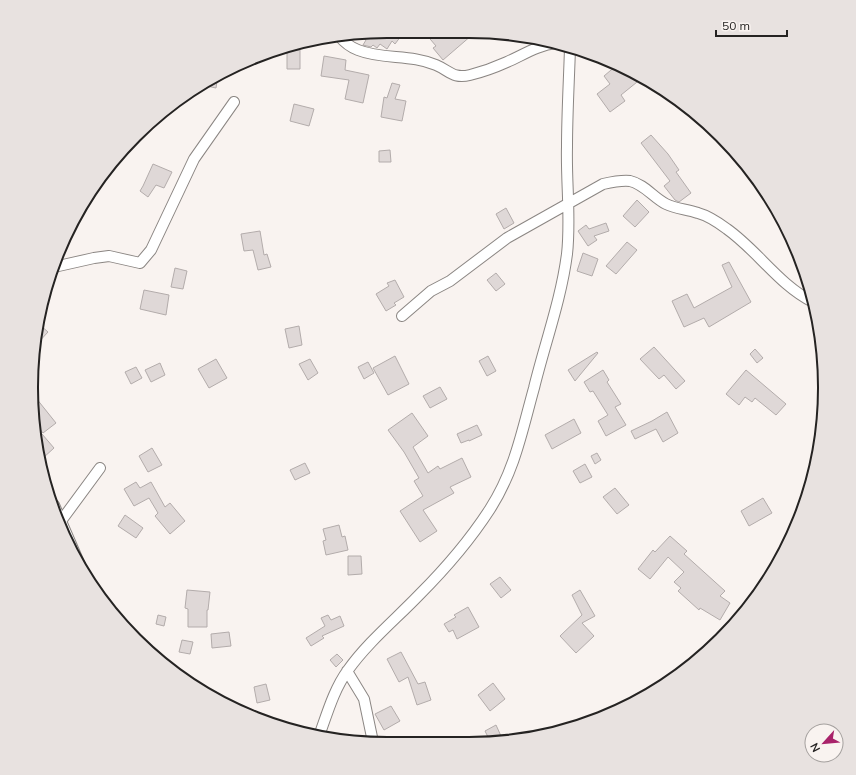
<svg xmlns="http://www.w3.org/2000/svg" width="856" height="775" font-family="Mulish,sans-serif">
<rect width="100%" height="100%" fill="#f9f3f0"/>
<path fill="#dfd8d7" stroke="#b3acab" d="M 388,31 L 395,31 L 401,36 L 395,44 L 392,41 L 387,49 L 380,44 L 377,48 L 373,45 L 371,47 L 363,45 L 366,40 L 363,38 L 366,33 Z
M 425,33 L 445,34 L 472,35 L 443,60 L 433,48 L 436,46 Z
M 287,50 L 300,50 L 300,69 L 287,69 Z
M 324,56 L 346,60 L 345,70 L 369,75 L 363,103 L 345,99 L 349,80 L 321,76 Z
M 617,65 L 642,78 L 621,95 L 625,101 L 610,112 L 597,94 L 610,84 L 604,76 Z
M 218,75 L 216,88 L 202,85 Z
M 392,83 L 400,85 L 395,99 L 406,101 L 402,121 L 381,117 L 384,97 L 387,98 Z
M 294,104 L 314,109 L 309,126 L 290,121 Z
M 651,135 L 668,154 L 679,170 L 676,172 L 691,193 L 679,202 L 675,200 L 664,186 L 670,181 L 641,143 Z
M 390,150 L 391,162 L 379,162 L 379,151 Z
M 153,164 L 172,172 L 164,188 L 156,185 L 148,197 L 140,191 L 143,186 Z
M 637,200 L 649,212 L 635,227 L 623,216 Z
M 506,208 L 514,223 L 504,229 L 496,214 Z
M 606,223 L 609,231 L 594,236 L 597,240 L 588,246 L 578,231 L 586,225 L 589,229 Z
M 260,231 L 264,255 L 267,254 L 271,267 L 258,270 L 253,250 L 244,251 L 241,234 Z
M 627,242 L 637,250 L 616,274 L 606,266 Z
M 583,253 L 598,259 L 592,276 L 577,271 Z
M 729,262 L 751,302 L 709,327 L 704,318 L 684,327 L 672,301 L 687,294 L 694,308 L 732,287 L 722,265 Z
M 175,268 L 187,271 L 183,289 L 171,287 Z
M 496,273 L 505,284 L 496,291 L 487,280 Z
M 395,280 L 404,297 L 394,303 L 396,305 L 386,311 L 376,294 L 389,286 L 387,283 Z
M 144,290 L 169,295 L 166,315 L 140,309 Z
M 39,324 L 48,332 L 36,345 Z
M 299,326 L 302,345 L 289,348 L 285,329 Z
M 654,347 L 685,381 L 676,389 L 664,375 L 659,379 L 640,359 Z
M 755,349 L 763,358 L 757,363 L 750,354 Z
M 597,352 L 598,353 L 575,381 L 568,370 Z
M 395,356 L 409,384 L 388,395 L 373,368 Z
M 488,356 L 496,371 L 487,376 L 479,361 Z
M 216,359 L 227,378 L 209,388 L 198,369 Z
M 310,359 L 318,373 L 308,380 L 299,364 Z
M 368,362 L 374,373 L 364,379 L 358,367 Z
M 160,363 L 165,375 L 151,382 L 145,370 Z
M 136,367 L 142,378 L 131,384 L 125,372 Z
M 603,370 L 609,380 L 607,382 L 621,404 L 615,407 L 626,425 L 606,436 L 598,421 L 608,415 L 593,391 L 590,392 L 584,382 Z
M 746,370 L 786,404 L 776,415 L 755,398 L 752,402 L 745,397 L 739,405 L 726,394 Z
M 440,387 L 447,399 L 430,408 L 423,396 Z
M 32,393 L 56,423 L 43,433 L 34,422 Z
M 667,412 L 678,433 L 663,442 L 656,429 L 635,439 L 631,431 L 652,421 Z
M 412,413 L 428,436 L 413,447 L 428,473 L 438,466 L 440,469 L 462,458 L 471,477 L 450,487 L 454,493 L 423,510 L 437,531 L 420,542 L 400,511 L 423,496 L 414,481 L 419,478 L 404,452 L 388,430 Z
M 574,419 L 581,433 L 552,449 L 545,435 Z
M 477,425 L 482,435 L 469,441 L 469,440 L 461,443 L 457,434 Z
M 42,434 L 54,448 L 43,458 L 37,452 L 36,439 Z
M 152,448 L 162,465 L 148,472 L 139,456 Z
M 597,453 L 601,460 L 595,464 L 591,456 Z
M 305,463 L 310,473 L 295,480 L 290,470 Z
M 585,464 L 592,477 L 580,483 L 573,471 Z
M 136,482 L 140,488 L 151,482 L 165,507 L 170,503 L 185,521 L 170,534 L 155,516 L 158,513 L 149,498 L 134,506 L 124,489 Z
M 615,488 L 629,505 L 617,514 L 603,497 Z
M 763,498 L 772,513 L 749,526 L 741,511 Z
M 125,515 L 143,528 L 136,538 L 118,526 Z
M 339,525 L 342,537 L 345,536 L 348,550 L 326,555 L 323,541 L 326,540 L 323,529 Z
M 670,536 L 687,551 L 684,554 L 725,591 L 720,596 L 730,603 L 720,620 L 700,608 L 699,610 L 678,591 L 681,588 L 674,582 L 684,572 L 668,557 L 650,579 L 638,569 L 653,550 L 655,552 Z
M 348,556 L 361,556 L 362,574 L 348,575 Z
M 500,577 L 511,590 L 501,598 L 490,584 Z
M 187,590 L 210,592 L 208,610 L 207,610 L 207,627 L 188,627 L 188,609 L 185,608 Z
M 580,590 L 595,616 L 582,623 L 594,636 L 576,653 L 560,636 L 582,615 L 572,595 Z
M 468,607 L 479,627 L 457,639 L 453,630 L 449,632 L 444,624 L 456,617 L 454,615 Z
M 158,615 L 166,617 L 164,626 L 156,624 Z
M 328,615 L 331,620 L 340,616 L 344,626 L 322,636 L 324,638 L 311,646 L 306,638 L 325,626 L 321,618 Z
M 229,632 L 231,646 L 212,648 L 211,634 Z
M 182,640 L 193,642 L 190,654 L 179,652 Z
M 401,652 L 418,684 L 425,682 L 431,700 L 417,705 L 408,677 L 399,682 L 387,659 Z
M 337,654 L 343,660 L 336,667 L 330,660 Z
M 493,683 L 505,699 L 490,711 L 478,695 Z
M 266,684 L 270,700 L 257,703 L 254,687 Z
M 391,706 L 400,721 L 384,730 L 375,714 Z
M 496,725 L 501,736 L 490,741 L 485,731 Z"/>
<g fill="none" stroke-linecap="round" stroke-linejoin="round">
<g stroke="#8b8683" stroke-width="12">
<path id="minor" d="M 339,36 C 344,42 350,47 358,50 C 383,60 411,54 436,65 C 450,71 453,79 470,75 C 482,72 496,67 507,62 C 523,55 538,45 556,43
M 54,267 L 94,258 L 109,256 L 140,263 L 151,250 L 194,159 L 234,102
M 402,316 L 431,291 L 450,281 L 507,238 L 603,184 C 612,182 621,180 630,181 C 644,184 654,198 666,204 C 676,209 687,209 698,213 C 709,216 719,223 727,229 C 758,251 779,285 813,302
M 54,505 L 80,565
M 61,521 L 100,468
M 347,671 L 364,699 L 373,742
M 319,736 C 327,714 334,689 348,670 C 368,642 396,619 419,595 C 445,569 470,540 490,509 C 515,470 522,431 534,388 C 545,343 561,300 567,254 C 571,219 566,182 567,147 C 567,114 569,81 570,48"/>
</g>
<use href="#minor" stroke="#fff" stroke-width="10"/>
</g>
<path d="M0 0H856V775H0ZM387 38H469A349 349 0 0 1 818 387V388A349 349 0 0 1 469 737H387A349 349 0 0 1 38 388V387A349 349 0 0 1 387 38Z" fill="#e8e2e0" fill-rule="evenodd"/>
<path fill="none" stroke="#252322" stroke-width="2" d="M387 38H469A349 349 0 0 1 818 387V388A349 349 0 0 1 469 737H387A349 349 0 0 1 38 388V387A349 349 0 0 1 387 38Z"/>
<g transform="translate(824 743) rotate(243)"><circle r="19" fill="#f9f3f0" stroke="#a4a09e"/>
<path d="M0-3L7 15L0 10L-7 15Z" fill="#a9226a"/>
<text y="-6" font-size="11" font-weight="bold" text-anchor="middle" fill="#252322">N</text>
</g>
<path d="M716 30v6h71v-6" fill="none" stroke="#252322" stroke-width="2"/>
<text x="722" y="30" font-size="12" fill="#252322" stroke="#f9f3f0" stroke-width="3" paint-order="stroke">50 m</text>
</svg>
